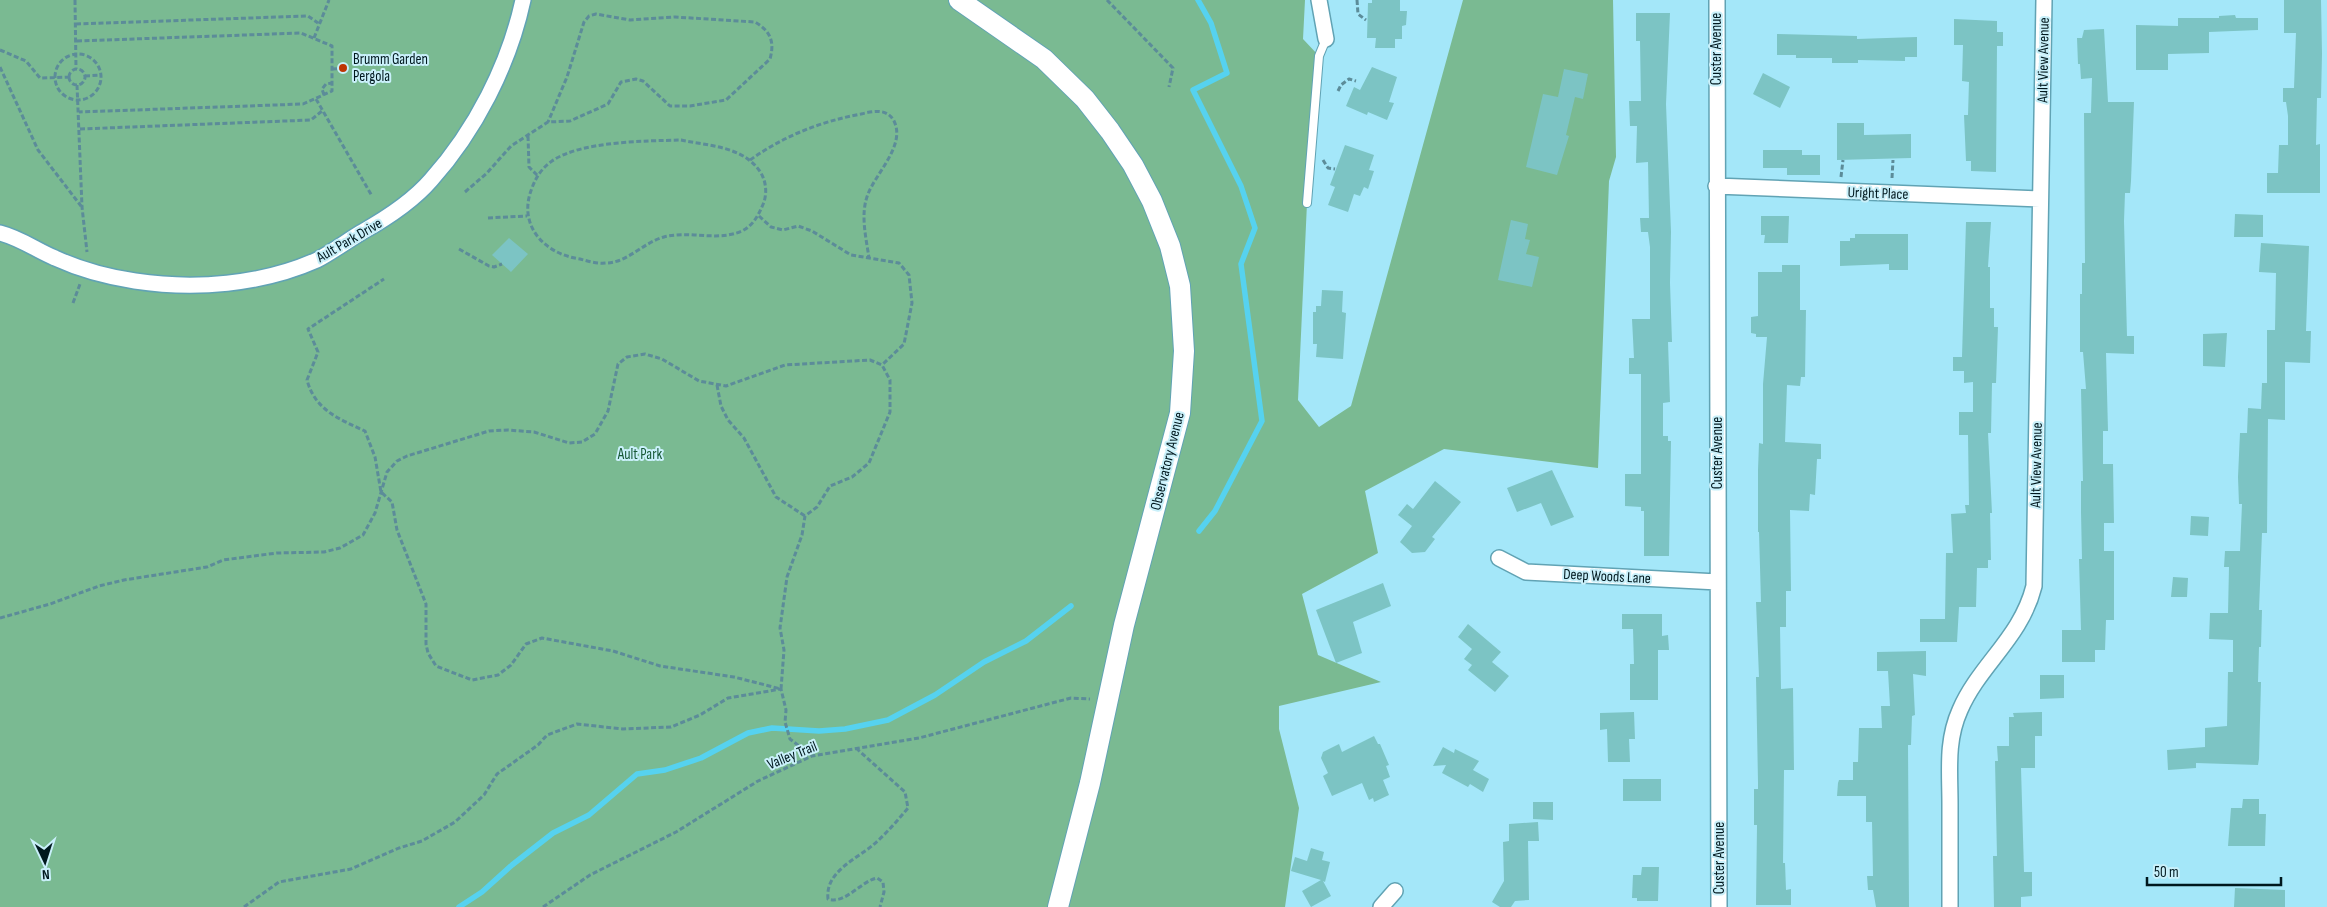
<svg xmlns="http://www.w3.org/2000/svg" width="2327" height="907" font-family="'Sofia Sans Condensed',sans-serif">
<rect width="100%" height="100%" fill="#a4e7f9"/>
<path fill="#7aba92" d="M 0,0 L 1305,0 L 1303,39 L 1319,56 L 1307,203 L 1298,400 L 1319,427 L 1351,406 L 1463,0 L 1613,0 L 1616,157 L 1609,181 L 1598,468 L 1444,449 L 1365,491 L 1378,553 L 1302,594 L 1318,655 L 1381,682 L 1279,706 L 1279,729 L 1299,808 L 1285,907 L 0,907 Z"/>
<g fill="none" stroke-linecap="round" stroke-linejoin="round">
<path stroke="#56d2ef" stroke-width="5.5" d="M 1198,0 L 1211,23 L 1227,73 L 1193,90 L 1241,186 L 1255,228 L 1241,264 L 1262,421 L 1215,511 L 1199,531
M 459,907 L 482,892 L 512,865 L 553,833 L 589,815 L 637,774 L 665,770 L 701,758 L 748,733 L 772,728 L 819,731 L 845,729 L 888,720 L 935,695 L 984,662 L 1026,641 L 1071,606"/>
</g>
<path fill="#7cc4c4" d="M 1372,0 L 1400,0 L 1400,11 L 1407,11 L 1406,25 L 1402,26 L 1402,39 L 1395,39 L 1395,48 L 1375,48 L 1376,38 L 1367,38 L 1368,3 L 1372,3 Z
M 2284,0 L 2321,0 L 2322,54 L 2321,98 L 2317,98 L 2316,145 L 2320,144 L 2320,193 L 2267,193 L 2267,173 L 2278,173 L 2279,145 L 2288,145 L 2288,116 L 2286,102 L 2283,102 L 2283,88 L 2294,88 L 2296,33 L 2284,33 Z
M 1636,13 L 1670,13 L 1666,104 L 1671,232 L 1670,283 L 1672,342 L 1668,342 L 1670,402 L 1663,403 L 1663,436 L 1668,436 L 1668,441 L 1671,441 L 1669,556 L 1644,556 L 1644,511 L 1641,511 L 1641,507 L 1625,506 L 1625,474 L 1641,474 L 1641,374 L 1629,374 L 1629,358 L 1634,358 L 1632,319 L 1650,319 L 1650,247 L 1648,232 L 1641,232 L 1640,218 L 1649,218 L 1648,162 L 1636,163 L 1637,126 L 1630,126 L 1629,101 L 1641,101 L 1640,41 L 1636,41 Z
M 2235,15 L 2236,18 L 2258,18 L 2258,30 L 2209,32 L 2209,53 L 2168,54 L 2168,70 L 2136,70 L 2136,25 L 2178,26 L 2178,18 L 2219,18 L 2219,16 Z
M 1954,19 L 1997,21 L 1997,32 L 2003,32 L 2003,46 L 1997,46 L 1996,172 L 1971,171 L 1971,161 L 1966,161 L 1964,115 L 1968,115 L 1969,82 L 1962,81 L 1963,45 L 1954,45 Z
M 2104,29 L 2108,102 L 2134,102 L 2131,181 L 2130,193 L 2125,193 L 2124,221 L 2127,336 L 2134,336 L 2134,354 L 2106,353 L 2108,431 L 2103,431 L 2103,464 L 2113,464 L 2114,523 L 2104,523 L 2104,551 L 2114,551 L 2114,620 L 2106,620 L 2105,650 L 2095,650 L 2095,662 L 2062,662 L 2062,630 L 2081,630 L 2079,559 L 2082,559 L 2081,512 L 2081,481 L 2083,481 L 2081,389 L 2086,389 L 2083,352 L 2080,352 L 2080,294 L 2082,294 L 2082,263 L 2085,263 L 2084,113 L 2091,113 L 2092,78 L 2081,79 L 2080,64 L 2078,64 L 2077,38 L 2082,38 L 2084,30 Z
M 1777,34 L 1857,36 L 1857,39 L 1917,37 L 1917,57 L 1905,57 L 1905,61 L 1858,60 L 1858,63 L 1832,63 L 1832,58 L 1796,58 L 1796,55 L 1777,55 Z
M 1372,67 L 1397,77 L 1389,102 L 1394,103 L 1387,120 L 1368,112 L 1367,115 L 1346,106 L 1354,87 L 1360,90 Z
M 1564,69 L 1588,74 L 1583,99 L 1575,97 L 1566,135 L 1569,136 L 1557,175 L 1526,167 L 1543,94 L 1558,97 Z
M 1763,73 L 1790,87 L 1780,108 L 1753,94 Z
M 1837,123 L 1864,123 L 1864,135 L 1911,134 L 1911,158 L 1837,160 Z
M 1345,145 L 1374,155 L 1369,170 L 1374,171 L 1368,189 L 1364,187 L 1360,196 L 1354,194 L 1348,212 L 1328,205 L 1335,187 L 1330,185 Z
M 1763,150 L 1802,150 L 1802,155 L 1820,155 L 1820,175 L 1787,175 L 1787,168 L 1763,168 Z
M 2235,214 L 2263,215 L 2263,237 L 2234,237 Z
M 1761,216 L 1789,216 L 1788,243 L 1764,243 L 1765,235 L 1761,235 Z
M 1511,220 L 1528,224 L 1525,239 L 1530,240 L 1526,254 L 1539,257 L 1532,287 L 1498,280 Z
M 1966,222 L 1991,222 L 1988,267 L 1990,267 L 1990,308 L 1994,308 L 1994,327 L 1998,327 L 1996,383 L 1992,383 L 1991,433 L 1988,433 L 1992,513 L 1990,513 L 1991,560 L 1988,560 L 1988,568 L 1977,568 L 1976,607 L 1959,607 L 1957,642 L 1920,642 L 1920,619 L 1945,619 L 1946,553 L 1953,553 L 1951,514 L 1966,513 L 1965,505 L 1969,505 L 1968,435 L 1959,435 L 1959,412 L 1973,412 L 1973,382 L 1964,383 L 1964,371 L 1953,371 L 1953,357 L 1962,357 Z
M 1855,234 L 1908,234 L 1908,270 L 1889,270 L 1889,264 L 1840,266 L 1840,241 L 1850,241 L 1850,238 L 1855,238 Z
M 509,238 L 528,254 L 511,272 L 492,255 Z
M 2261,243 L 2309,246 L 2306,331 L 2311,331 L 2310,363 L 2285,362 L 2285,420 L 2268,419 L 2267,533 L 2262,533 L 2259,610 L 2262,610 L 2261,647 L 2259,647 L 2258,682 L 2261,682 L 2259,759 L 2258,765 L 2196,763 L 2196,768 L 2168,770 L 2167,750 L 2205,747 L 2205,728 L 2227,726 L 2228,672 L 2233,672 L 2233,640 L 2209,639 L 2210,613 L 2228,613 L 2229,567 L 2224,567 L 2225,551 L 2240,551 L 2242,504 L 2239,504 L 2238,477 L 2240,433 L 2247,433 L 2248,408 L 2261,409 L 2262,383 L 2267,383 L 2267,330 L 2275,330 L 2276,273 L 2259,272 Z
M 1782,265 L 1800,265 L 1800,310 L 1806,310 L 1805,377 L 1801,377 L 1800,386 L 1787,385 L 1785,442 L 1821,444 L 1821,459 L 1817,459 L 1815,495 L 1810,494 L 1809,511 L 1790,510 L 1791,591 L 1786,591 L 1786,627 L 1780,627 L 1781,689 L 1793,688 L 1794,770 L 1784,770 L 1783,863 L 1785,863 L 1786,890 L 1791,889 L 1791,905 L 1756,905 L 1757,825 L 1754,825 L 1754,789 L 1758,789 L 1758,782 L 1756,677 L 1759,677 L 1756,602 L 1761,602 L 1759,532 L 1758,532 L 1758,470 L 1759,443 L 1763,444 L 1763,384 L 1767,337 L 1756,337 L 1756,334 L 1751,333 L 1751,317 L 1758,316 L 1758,272 L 1782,272 Z
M 1322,290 L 1343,291 L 1342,312 L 1346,313 L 1343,359 L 1316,357 L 1317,344 L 1313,344 L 1313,312 L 1316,312 L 1316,306 L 1321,306 Z
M 2227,333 L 2225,367 L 2203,366 L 2203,334 Z
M 1552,470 L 1574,517 L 1551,526 L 1541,503 L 1517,512 L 1507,488 Z
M 1435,481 L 1461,502 L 1432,537 L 1435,539 L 1425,552 L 1412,553 L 1400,542 L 1412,526 L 1398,515 L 1407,504 L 1413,509 Z
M 2191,516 L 2209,517 L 2208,536 L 2190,535 Z
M 2173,577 L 2188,578 L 2187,597 L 2171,597 Z
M 1383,583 L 1391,606 L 1353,622 L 1362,653 L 1336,663 L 1316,610 Z
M 1622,614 L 1662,614 L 1662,636 L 1668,635 L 1669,650 L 1658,650 L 1658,700 L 1630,700 L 1630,664 L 1634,664 L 1633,629 L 1622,629 Z
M 1468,624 L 1501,652 L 1492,662 L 1509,676 L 1495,692 L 1468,670 L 1472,665 L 1464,659 L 1472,649 L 1458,637 Z
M 1926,651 L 1926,676 L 1913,674 L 1915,715 L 1912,716 L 1911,745 L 1908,745 L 1909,907 L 1876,907 L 1873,890 L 1868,890 L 1867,876 L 1873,876 L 1872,822 L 1866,822 L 1866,796 L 1837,796 L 1838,783 L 1839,780 L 1853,780 L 1853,762 L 1858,762 L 1859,728 L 1882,728 L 1881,706 L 1890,706 L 1888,671 L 1877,671 L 1877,652 Z
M 2040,675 L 2064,675 L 2064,698 L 2040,699 Z
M 1634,712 L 1635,739 L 1629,739 L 1630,762 L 1608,762 L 1607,729 L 1600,730 L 1600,713 Z
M 2042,712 L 2042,736 L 2035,736 L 2035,768 L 2021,768 L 2024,872 L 2032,872 L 2032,896 L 2021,897 L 2021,907 L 1994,907 L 1993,856 L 1997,856 L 1995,761 L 1998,761 L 1997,746 L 2009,746 L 2009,717 L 2014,717 L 2013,713 Z
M 1374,736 L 1378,744 L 1380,744 L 1389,765 L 1386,766 L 1390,777 L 1383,780 L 1389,795 L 1374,802 L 1373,798 L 1369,800 L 1362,783 L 1332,796 L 1323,776 L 1328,773 L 1321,758 L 1323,752 L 1339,744 L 1342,752 Z
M 1443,747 L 1454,753 L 1455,749 L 1479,761 L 1473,770 L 1489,779 L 1483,792 L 1470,784 L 1468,787 L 1442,773 L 1446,765 L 1433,766 Z
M 1623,779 L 1661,779 L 1661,801 L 1623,801 Z
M 2243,799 L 2259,799 L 2259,814 L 2266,814 L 2265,846 L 2228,846 L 2231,808 L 2242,808 Z
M 1533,802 L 1553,802 L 1553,820 L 1533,819 Z
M 1538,822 L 1539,841 L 1528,841 L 1529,900 L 1515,901 L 1511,907 L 1500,907 L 1492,902 L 1504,881 L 1503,842 L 1509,841 L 1509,824 Z
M 1311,848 L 1324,852 L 1322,860 L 1330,862 L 1325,882 L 1323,881 L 1331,896 L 1311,907 L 1302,891 L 1321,880 L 1291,871 L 1295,857 L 1307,861 Z
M 1642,867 L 1659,867 L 1658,901 L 1637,901 L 1637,898 L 1632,898 L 1633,875 L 1641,875 Z
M 2235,888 L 2285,890 L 2285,907 L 2234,907 Z"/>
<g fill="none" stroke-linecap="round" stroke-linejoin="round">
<g stroke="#61a3b4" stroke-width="10">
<path id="service" d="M 1307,203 L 1319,56 L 1326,39"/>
</g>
<g stroke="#61a3b4" stroke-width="18">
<path id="minor" d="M 1319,0 L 1326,39
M 1717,0 L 1719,907
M 1716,186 L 2040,199
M 0,233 C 20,238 36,250 55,258 C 79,269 108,277 135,281 C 194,290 261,285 317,260 C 332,252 347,241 362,232 C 387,218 412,202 431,180 C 475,131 509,65 523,0
M 1499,558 L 1526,572 L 1718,582
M 1381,907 L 1395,891
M 1950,907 C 1950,873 1950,838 1950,804 C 1950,771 1946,741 1960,710 C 1980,664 2021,638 2034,586 L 2044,0"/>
</g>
<g stroke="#61a3b4" stroke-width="22">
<path id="tertiary" d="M 959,0 L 1044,59 L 1085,99 L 1110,131 L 1133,165 L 1152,201 L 1170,246 L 1180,286 L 1184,351 L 1180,413 L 1124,625 L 1090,783 L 1058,907"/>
</g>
<path stroke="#5c8c99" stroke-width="3" stroke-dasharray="5 2.5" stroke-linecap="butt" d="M 75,0 L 76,69
M 1107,0 L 1173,68 L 1169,87
M 1357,0 L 1358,14 L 1366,20
M 76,24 L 308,16 L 318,23
M 314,38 L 329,0
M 77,41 L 301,33 L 332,46 L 332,91 L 303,104 L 79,112
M 0,50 L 26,61 L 40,78 L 69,77
M55 77a23 23 0 1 1 46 0a23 23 0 1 1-46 0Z
M 0,67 L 38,150 L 81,206
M 332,69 L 349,68
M69 77a8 8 0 1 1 16 0a8 8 0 1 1-16 0Z
M 85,76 L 101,75
M 77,85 L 82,207 L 87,252
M 1338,91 L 1341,85 L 1349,79 L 1356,81
M 324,95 L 322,89 L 326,84 L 332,83
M 316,99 L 372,196
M 80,129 L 311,120 L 322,111
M 528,136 L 529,167 L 537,175
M 681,140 C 709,146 744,146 761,173 C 766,182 767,192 764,202 C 759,214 754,225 742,231 C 717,242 690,230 664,237 C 644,242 627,263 606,263 C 597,264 588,261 580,259 C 544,254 517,225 532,188 C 536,177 542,168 552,161 C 581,141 645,141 681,140 Z
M 750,160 C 784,136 819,122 861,114 C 873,111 887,108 894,121 C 906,145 876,173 868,194 C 860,214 866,237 869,258
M 1323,160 L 1328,168 L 1335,169
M 1841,177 L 1843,160
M 1892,178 L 1893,160
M 465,192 L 487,173 L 511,146 L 548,122 L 570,121 L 608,104 L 621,82 L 636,79 L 643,81 L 670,106 L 690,106 L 726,100 L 770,59 C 775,41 770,31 755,22 L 675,17 L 630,20 L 596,14 L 589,16 L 584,22 L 567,77 L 548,122
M 759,216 L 771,227 L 783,230 L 798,226 L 812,231 L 851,255 L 899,263 L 909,275 L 912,303 L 904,344 L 882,365
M 488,218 L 527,216
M 459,249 L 489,266 L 494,267 L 502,264
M 73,303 L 80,284
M 717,385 L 721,406 L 728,420 L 744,438 L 776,497 L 805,516
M 0,618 L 50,604 L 99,586 L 124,580 L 207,567 L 223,560 L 277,553 L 324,552 L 340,548 L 363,535 L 375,513 L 387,472 L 397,461 L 407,456 L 489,431 L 508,430 L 534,432 L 569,443 L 582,442 L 595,434 L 608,411 L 618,364 L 627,357 L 645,354 L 662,359 L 699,381 L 726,386 L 785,365 L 870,360 L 882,365 L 890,380 L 890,412 L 869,463 L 852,477 L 830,486 L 817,507 L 805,516 L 802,535 L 787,577 L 780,628 L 784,650 L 781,689 L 734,677 L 660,666 L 613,651 L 542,638 L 526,644 L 511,665 L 498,675 L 472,680 L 436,666 L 428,653 L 426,644 L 426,604 L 397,530 L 392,502 L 381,492 L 375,457 L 365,431 C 339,419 315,410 307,380 L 318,352 L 308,329 L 384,279
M 856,748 L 905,792 L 908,808 C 897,821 886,834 873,845 C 855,860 825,872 828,899 C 845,905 861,881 877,878 L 883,882 L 884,892 L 880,907
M 244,907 L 279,882 L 351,869 L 399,848 L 422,841 L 455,822 L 484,795 L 497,774 L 538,745 L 547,735 L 577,724 L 623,729 L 671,727 L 700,715 L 728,698 L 781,689 L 786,710 L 785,722 L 790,739 L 812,756
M 543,907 L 590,875 L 676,832 L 758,781 L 812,756 L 919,738 L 1071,698 L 1090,699"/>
<use href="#service" stroke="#fff" stroke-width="8"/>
<use href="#minor" stroke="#fff" stroke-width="15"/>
<use href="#tertiary" stroke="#fff" stroke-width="20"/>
</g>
<circle fill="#be3504" stroke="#c9f0fa" stroke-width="2" cx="343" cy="68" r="5"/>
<g text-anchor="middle" stroke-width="4" stroke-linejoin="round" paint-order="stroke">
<g font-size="15" fill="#00181e" stroke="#c9f0fa">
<text transform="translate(1716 49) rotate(-90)" y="5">Custer Avenue</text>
<text transform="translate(2043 60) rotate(-89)" y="5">Ault View Avenue</text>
<text transform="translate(1878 193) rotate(2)" y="5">Uright Place</text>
<text transform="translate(349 240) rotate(-30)" y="5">Ault Park Drive</text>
<text transform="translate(1717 453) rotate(-90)" y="5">Custer Avenue</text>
<text transform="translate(1167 461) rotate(-76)" y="5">Observatory Avenue</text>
<text transform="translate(2036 465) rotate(-89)" y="5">Ault View Avenue</text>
<text transform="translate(1607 576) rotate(3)" y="5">Deep Woods Lane</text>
<text transform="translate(792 755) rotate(-22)" y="5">Valley Trail</text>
<text transform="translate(1719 858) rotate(-90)" y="5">Custer Avenue</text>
</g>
<g font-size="15" fill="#00181e" stroke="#c9f0fa" text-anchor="start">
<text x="353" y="64">Brumm Garden<tspan x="353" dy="17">Pergola</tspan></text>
</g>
<g font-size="15" fill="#175936" stroke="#c9f0fa">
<text x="640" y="459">Ault Park</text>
</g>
</g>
<g transform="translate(45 862) rotate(176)" stroke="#c9f0fa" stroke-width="4" paint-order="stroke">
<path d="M0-4L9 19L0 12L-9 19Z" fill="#00181e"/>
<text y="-8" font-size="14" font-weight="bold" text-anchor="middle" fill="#00181e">N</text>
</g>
<path d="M2147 877v8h134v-8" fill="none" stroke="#00181e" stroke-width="2.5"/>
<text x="2154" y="877" font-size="15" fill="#00181e" stroke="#c9f0fa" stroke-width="4" paint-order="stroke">50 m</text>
</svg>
